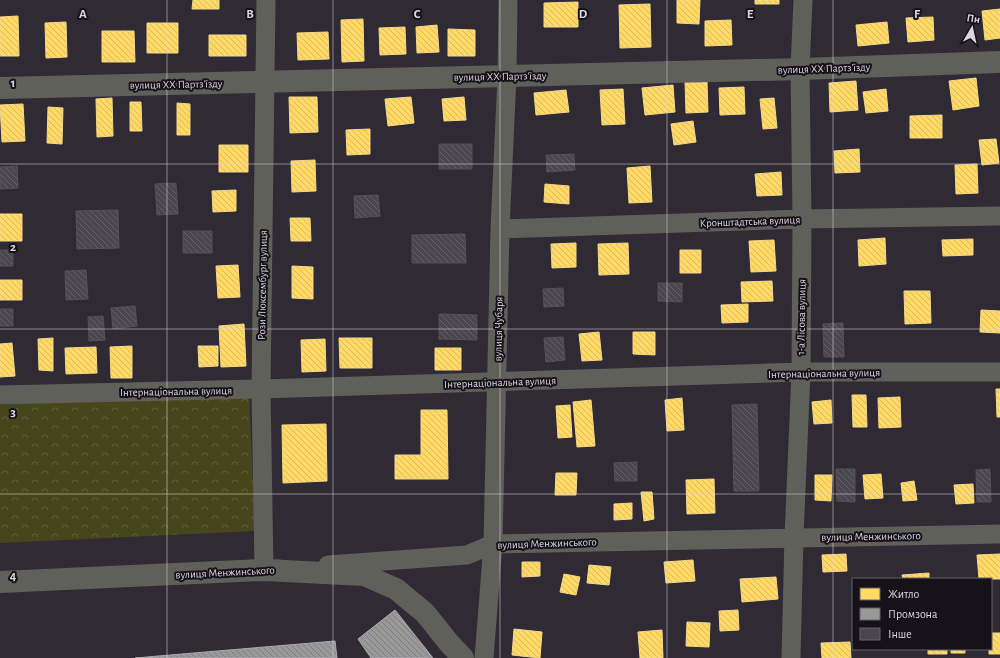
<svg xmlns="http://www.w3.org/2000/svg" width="1000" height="658" font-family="'Alegreya Sans',sans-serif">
<defs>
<pattern id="forest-crowns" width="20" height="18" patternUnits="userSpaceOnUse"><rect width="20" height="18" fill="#47451b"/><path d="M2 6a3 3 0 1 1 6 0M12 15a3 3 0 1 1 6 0" fill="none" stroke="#615f3c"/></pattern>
<pattern id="homes-back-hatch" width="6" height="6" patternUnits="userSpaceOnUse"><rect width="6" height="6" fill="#ffd966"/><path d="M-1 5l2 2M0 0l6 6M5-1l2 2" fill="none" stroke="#d9ba5f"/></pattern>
<pattern id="industry-back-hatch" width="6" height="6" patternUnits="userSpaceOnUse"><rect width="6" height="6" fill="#999"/><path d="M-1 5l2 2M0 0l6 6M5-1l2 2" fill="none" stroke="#7f7e7f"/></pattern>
<pattern id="building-back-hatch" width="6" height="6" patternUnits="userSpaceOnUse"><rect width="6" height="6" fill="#4a464e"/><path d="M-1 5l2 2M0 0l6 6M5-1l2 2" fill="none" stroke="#646067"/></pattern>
</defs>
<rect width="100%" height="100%" fill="#2f2a34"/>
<path fill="url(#forest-crowns)" d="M 249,394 L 255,531 L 0,543 L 0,405 Z"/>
<path fill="url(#homes-back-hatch)" stroke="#f4d88b" d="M 193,0 L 219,0 L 219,9 L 192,9 Z
M 677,0 L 700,0 L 699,24 L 677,23 Z
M 755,0 L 779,0 L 779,4 L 755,4 Z
M 578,2 L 578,27 L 544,27 L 544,3 Z
M 650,4 L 651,47 L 620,48 L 619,5 Z
M 1000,9 L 1000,38 L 985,40 L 982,11 Z
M 18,16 L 19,56 L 0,56 L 0,17 Z
M 933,17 L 934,40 L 908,42 L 906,18 Z
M 363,19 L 364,61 L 342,62 L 341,20 Z
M 731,20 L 732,45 L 705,46 L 705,21 Z
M 66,22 L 67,57 L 46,58 L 45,23 Z
M 887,22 L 889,43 L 858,46 L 856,25 Z
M 147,23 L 178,23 L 178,53 L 147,53 Z
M 437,25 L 439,52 L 417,53 L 416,27 Z
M 405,27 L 406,54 L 380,55 L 379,28 Z
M 448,29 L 475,30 L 475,56 L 448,56 Z
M 102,31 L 134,31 L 135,62 L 102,62 Z
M 328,32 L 329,59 L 298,60 L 297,33 Z
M 209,35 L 246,35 L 246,56 L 209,56 Z
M 976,78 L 979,106 L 953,110 L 949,81 Z
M 856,81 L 858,110 L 830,112 L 829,83 Z
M 685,82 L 707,82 L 708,112 L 686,113 Z
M 673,85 L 675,112 L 645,115 L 642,88 Z
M 744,87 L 745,114 L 720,115 L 719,88 Z
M 623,89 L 625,124 L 602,125 L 600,90 Z
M 886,89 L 888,111 L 866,113 L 863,92 Z
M 566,90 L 569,112 L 536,115 L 534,93 Z
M 289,97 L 317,97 L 318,132 L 290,133 Z
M 411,97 L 414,123 L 388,126 L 385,99 Z
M 464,97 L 466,120 L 444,121 L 442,99 Z
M 112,98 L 113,136 L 97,137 L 96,99 Z
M 774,98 L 777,128 L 763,129 L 760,99 Z
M 130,102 L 141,102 L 142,131 L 130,131 Z
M 177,103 L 190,104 L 190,135 L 177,135 Z
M 23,104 L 25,141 L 2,142 L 0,105 Z
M 48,107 L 63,108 L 62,144 L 47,143 Z
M 942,115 L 942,138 L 910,138 L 910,116 Z
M 693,121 L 696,142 L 674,145 L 671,124 Z
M 370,129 L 370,154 L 347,155 L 346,130 Z
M 996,139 L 999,163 L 982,165 L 979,140 Z
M 219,145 L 248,145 L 248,172 L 219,172 Z
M 859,149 L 860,172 L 835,173 L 834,151 Z
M 315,160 L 316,191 L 292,192 L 291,161 Z
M 977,164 L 978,193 L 956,194 L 955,165 Z
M 650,166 L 652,202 L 629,203 L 627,168 Z
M 781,172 L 782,195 L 757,196 L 755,174 Z
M 545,184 L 569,186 L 569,204 L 544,202 Z
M 236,190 L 236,211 L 213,212 L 212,191 Z
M 0,214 L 22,214 L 22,241 L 0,241 Z
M 290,218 L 310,218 L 311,241 L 291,241 Z
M 885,238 L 886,264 L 859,266 L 858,240 Z
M 973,239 L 973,255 L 943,256 L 942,240 Z
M 774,240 L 776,271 L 751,272 L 749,241 Z
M 576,243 L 576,267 L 552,268 L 551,244 Z
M 628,243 L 629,274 L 599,275 L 598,244 Z
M 680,250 L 701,250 L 701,273 L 680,273 Z
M 238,265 L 240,297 L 218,298 L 216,266 Z
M 292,266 L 313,267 L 313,299 L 292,298 Z
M 0,280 L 22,280 L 22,300 L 0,300 Z
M 772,281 L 773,301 L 742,302 L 741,282 Z
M 904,291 L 930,291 L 931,323 L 905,324 Z
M 748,304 L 748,322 L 722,323 L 721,305 Z
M 981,310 L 1000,311 L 1000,333 L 980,332 Z
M 244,324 L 246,366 L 221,367 L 219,326 Z
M 599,332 L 602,360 L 582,361 L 579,334 Z
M 633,332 L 655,332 L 655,355 L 633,354 Z
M 53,338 L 53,371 L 39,370 L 38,339 Z
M 339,338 L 372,338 L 372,368 L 340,368 Z
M 325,339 L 326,371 L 302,372 L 301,340 Z
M 12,343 L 15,376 L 0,377 L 0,344 Z
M 132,346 L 132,378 L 111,378 L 110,347 Z
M 198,346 L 218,346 L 218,366 L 199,367 Z
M 96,347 L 97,373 L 66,374 L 65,348 Z
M 435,348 L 461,348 L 461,370 L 435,370 Z
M 996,389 L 1000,389 L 1000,417 L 997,417 Z
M 852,395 L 866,395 L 867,427 L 853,427 Z
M 900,397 L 901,427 L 879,428 L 878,398 Z
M 682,398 L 684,430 L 667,431 L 665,400 Z
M 591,400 L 595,446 L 577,447 L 573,402 Z
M 831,400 L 832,423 L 814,424 L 812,402 Z
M 570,405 L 572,437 L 558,438 L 556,406 Z
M 421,410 L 447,410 L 448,479 L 395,479 L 395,455 L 421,455 Z
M 326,424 L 327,481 L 283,483 L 282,425 Z
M 556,473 L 577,473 L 576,495 L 555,495 Z
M 881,474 L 883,498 L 865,499 L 863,475 Z
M 815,475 L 832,475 L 831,501 L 815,500 Z
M 714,479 L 715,513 L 687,514 L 686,480 Z
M 914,481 L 917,500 L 903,501 L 901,483 Z
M 973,484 L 974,503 L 956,504 L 954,485 Z
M 641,492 L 652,492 L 654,519 L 644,521 Z
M 632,503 L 632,519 L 614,520 L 614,504 Z
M 846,554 L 847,571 L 823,572 L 822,555 Z
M 1000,554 L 1000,579 L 979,579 L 977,555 Z
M 693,560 L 695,581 L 666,583 L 664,562 Z
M 522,562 L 540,562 L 540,576 L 522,577 Z
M 589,565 L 611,567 L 609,585 L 587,583 Z
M 929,573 L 929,579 L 903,579 L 902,575 Z
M 564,574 L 580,577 L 576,595 L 560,592 Z
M 776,577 L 778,599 L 742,602 L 740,579 Z
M 738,610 L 739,630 L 720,631 L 719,611 Z
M 687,622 L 710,623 L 709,647 L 686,646 Z
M 514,629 L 542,632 L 540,658 L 512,655 Z
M 662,630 L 663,658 L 640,658 L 638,632 Z
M 991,633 L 1000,633 L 1000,654 L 989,654 L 989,649 L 991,649 Z
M 850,642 L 851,658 L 822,658 L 821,643 Z
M 928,649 L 947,649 L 947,654 L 928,654 Z
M 951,649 L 965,649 L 965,653 L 951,653 Z"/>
<path fill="url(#industry-back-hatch)" stroke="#adabae" d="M 395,610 L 433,658 L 371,658 L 358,639 Z
M 335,641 L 337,658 L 135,658 Z"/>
<path fill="url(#building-back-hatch)" stroke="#555159" d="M 439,144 L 472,144 L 472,169 L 439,169 Z
M 574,154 L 575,170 L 547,172 L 546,155 Z
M 17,166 L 18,188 L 0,189 L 0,167 Z
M 176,183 L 178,214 L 157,215 L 155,184 Z
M 378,195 L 380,216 L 355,218 L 354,196 Z
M 118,210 L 119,248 L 77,249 L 76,211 Z
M 183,231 L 212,231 L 212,253 L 183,253 Z
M 465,234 L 466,263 L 412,263 L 412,235 Z
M 0,250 L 13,250 L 13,266 L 0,266 Z
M 86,270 L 88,299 L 66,300 L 65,271 Z
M 658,283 L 682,283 L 682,302 L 658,301 Z
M 563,288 L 564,306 L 544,307 L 543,289 Z
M 135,306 L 137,326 L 113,329 L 111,308 Z
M 0,309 L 13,309 L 13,326 L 0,326 Z
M 439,314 L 477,315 L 477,340 L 439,339 Z
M 103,316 L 105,340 L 89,341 L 88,317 Z
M 843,323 L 844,357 L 824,357 L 823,324 Z
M 563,337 L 565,360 L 546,362 L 544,338 Z
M 757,404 L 759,491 L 734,491 L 732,405 Z
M 637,462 L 637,481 L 615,481 L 614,463 Z
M 836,469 L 855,469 L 855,502 L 837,501 Z
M 990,469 L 991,502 L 977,502 L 976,470 Z"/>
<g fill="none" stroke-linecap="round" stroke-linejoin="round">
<path stroke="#5f6059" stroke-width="19" d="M 266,0 L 261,389 L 264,570 L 279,569
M 500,229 L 802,219 L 1000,216
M 0,395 L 261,389 L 801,372 L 1000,372
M 328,565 L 467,555 L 493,544 L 1000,534
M 484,658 L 493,544 L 500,229 L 507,76 L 508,0
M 791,658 L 794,537 L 801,372 L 802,219 L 800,69 L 803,0"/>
<path stroke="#5f6059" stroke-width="22" d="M 0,88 L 800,69 L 1000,62
M 0,582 L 264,570 L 364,575 L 396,589 L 425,613 L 449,643 L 463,658"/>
</g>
<path fill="none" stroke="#dbd5e0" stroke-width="1" stroke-opacity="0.55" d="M 167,0 L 167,658M 333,0 L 333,658M 500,0 L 500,658M 667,0 L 667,658M 833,0 L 833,658M 0,164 L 1000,164M 0,329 L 1000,329M 0,494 L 1000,494"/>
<g text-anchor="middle" stroke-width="4" stroke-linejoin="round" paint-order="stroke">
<g font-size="11" fill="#dbd5e0" stroke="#151219">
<text transform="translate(824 68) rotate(-2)" y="4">вулиця XX Партз'їзду</text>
<text transform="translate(500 76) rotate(-1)" y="4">вулиця XX Партз'їзду</text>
<text transform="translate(176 84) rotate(-1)" y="4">вулиця XX Партз'їзду</text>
<text transform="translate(750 221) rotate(-2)" y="4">Кронштадтська вулиця</text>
<text transform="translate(262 285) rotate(-89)" y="4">Рози Люксембург вулиця</text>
<text transform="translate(801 317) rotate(-89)" y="4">1-а Лісова вулиця</text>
<text transform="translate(498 329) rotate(-89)" y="4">вулиця Чубаря</text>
<text transform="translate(824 373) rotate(-1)" y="4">Інтернаціональна вулиця</text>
<text transform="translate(500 382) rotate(-2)" y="4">Інтернаціональна вулиця</text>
<text transform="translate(176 391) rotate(-1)" y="4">Інтернаціональна вулиця</text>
<text transform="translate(871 536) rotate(-1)" y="4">вулиця Менжинського</text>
<text transform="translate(547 543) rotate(-2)" y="4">вулиця Менжинського</text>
<text transform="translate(225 572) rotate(-3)" y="4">вулиця Менжинського</text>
</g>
</g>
<g font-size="13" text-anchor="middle" font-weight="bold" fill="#dbd5e0" stroke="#151219" stroke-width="4" stroke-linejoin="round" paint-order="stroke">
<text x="83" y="18">A</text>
<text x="250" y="18">B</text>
<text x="417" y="18">C</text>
<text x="583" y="18">D</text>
<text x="750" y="18">E</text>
<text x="917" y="18">F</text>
<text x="13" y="87">1</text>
<text x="13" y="251">2</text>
<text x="13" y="416">3</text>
<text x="13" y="580">4</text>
</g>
<rect x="852" y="578" width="140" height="72" fill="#151219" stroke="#646069"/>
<rect x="860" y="588" width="20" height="12" fill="#ffd966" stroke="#646069"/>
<text x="888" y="598" font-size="12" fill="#dbd5e0">Житло</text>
<rect x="860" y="608" width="20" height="12" fill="#999999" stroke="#646069"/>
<text x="888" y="618" font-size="12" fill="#dbd5e0">Промзона</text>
<rect x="860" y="628" width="20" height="12" fill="#4a464e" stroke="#646069"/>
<text x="888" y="638" font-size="12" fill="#dbd5e0">Інше</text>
<g transform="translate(972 28) rotate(9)" stroke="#151219" stroke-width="3" paint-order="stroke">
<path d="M0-3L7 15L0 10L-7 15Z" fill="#dbd5e0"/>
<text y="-6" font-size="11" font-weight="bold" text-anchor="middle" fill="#dbd5e0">Пн</text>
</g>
</svg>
